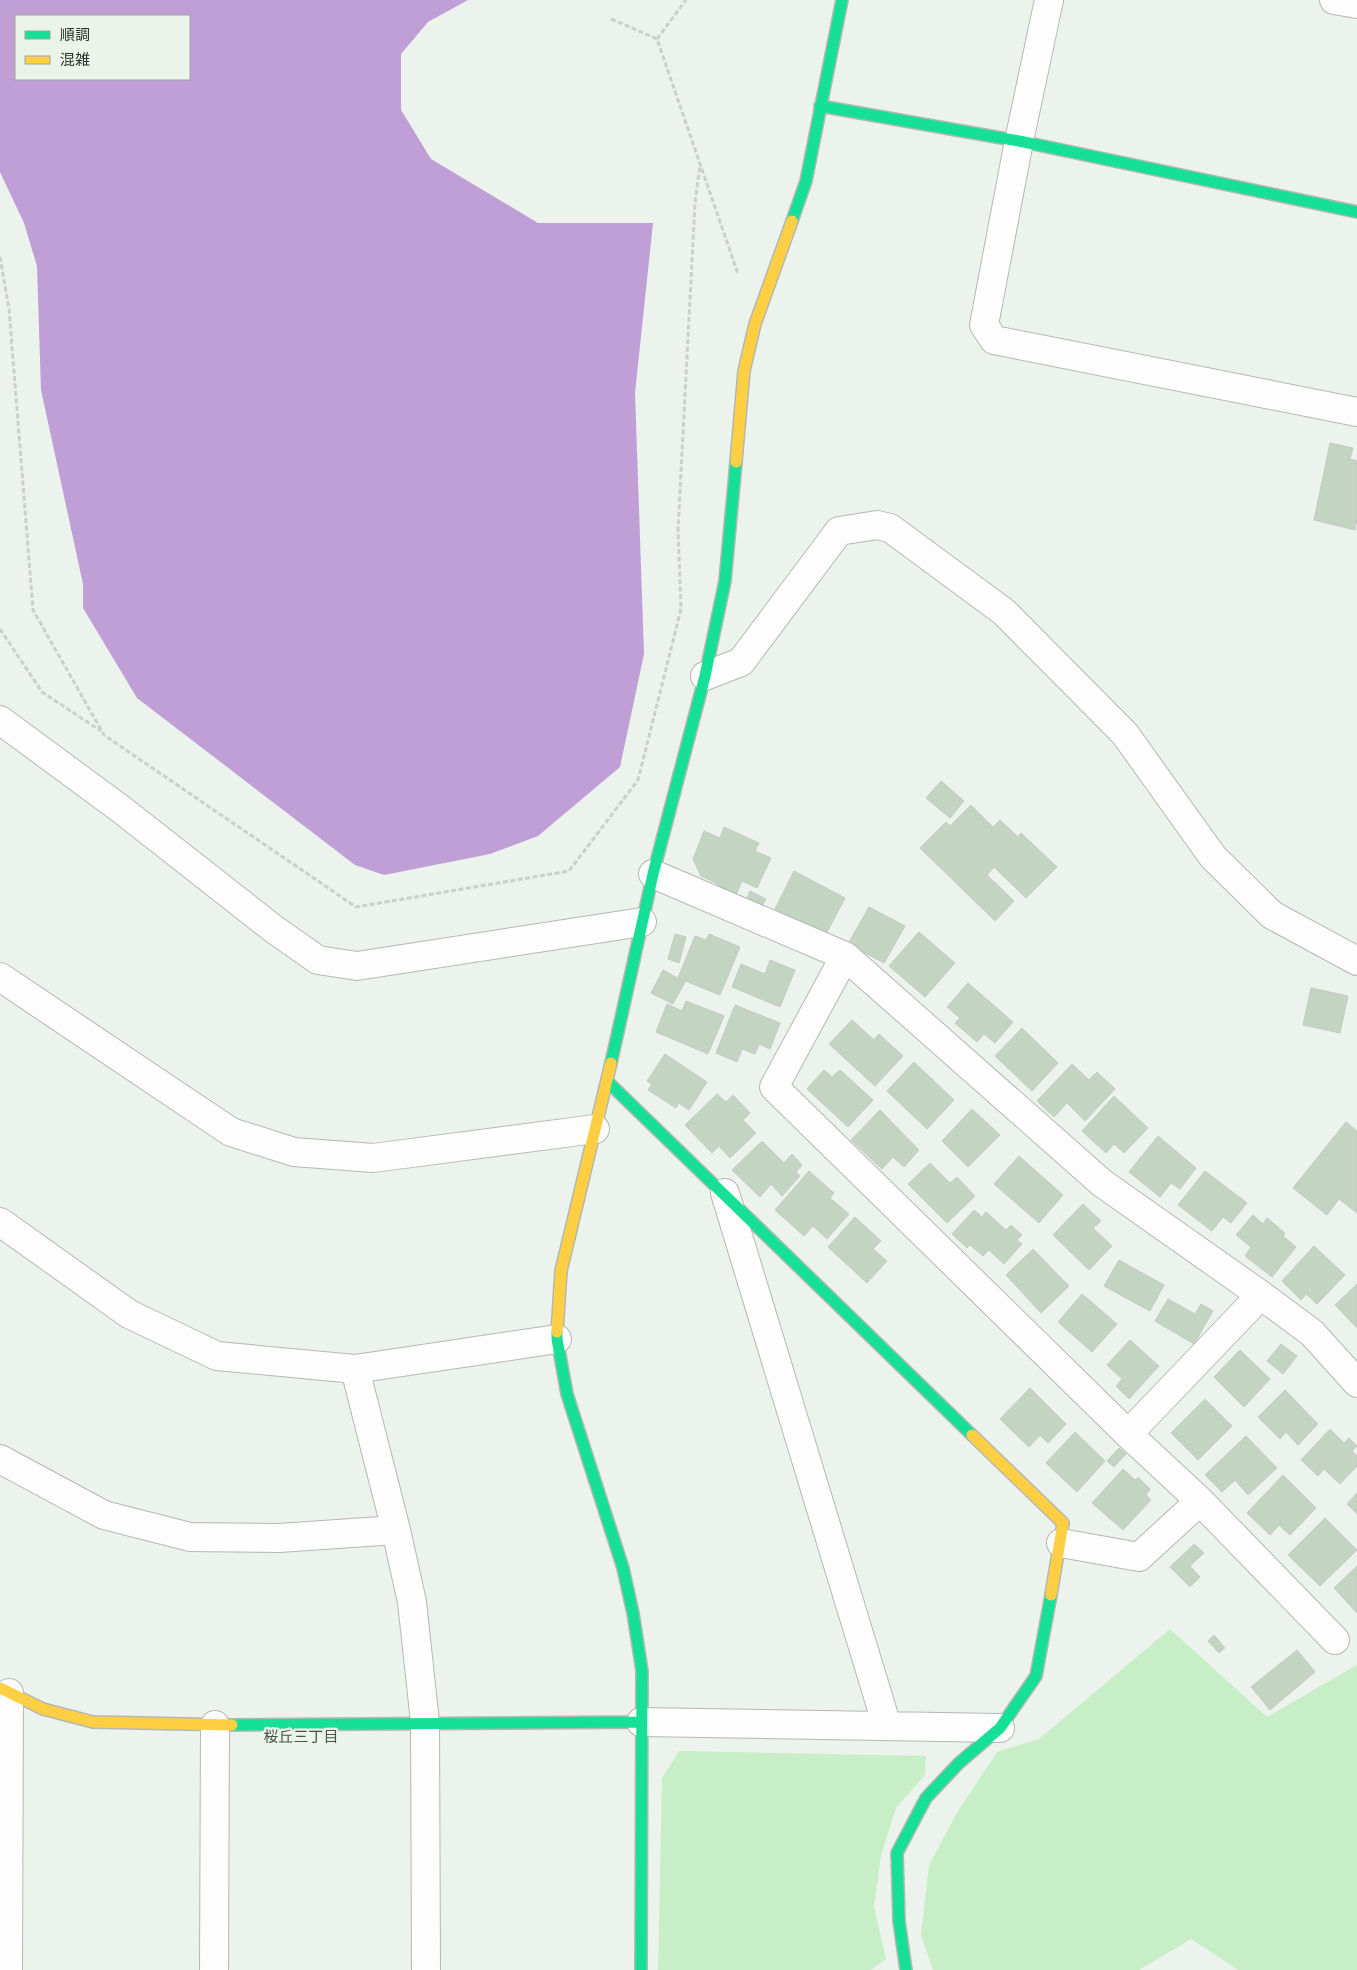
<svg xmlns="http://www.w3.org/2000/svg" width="1357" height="1970" font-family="'Crimson Pro','Noto Sans JP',serif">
<rect width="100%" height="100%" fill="#ecf2ec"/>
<path fill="#c8eec7" d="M 1170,1629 L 1267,1717 L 1357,1665 L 1357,1970 L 1238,1970 L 1191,1939 L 1139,1970 L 933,1970 L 921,1935 L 929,1865 L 958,1811 L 997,1752 L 1039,1739 Z
M 679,1751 L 926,1756 L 925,1775 L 896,1808 L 881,1855 L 874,1907 L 886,1959 L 871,1970 L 658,1970 L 662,1778 Z"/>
<path fill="#bf9fd6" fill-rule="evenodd" d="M 0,0 L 468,0 L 428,22 L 401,54 L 401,110 L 431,159 L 538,223 L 653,223 L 635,393 L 644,654 L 620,767 L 538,836 L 490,854 L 384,875 L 355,865 L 137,698 L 83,608 L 83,584 L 41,390 L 37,266 L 24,223 L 0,172 ZM 16,16 L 189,16 L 189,79 L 16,79 Z"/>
<path fill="#c3d4c3" stroke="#c4c9c4" d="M 1330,443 L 1353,448 L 1350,459 L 1357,461 L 1357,519 L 1355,530 L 1314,520 Z
M 941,781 L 964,801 L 950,818 L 926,798 Z
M 971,805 L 993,827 L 1000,820 L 1018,837 L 1021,833 L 1057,867 L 1026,898 L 994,867 L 987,875 L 1014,901 L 995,921 L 920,848 L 946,822 L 950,826 Z
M 724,827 L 759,843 L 755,851 L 771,858 L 757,888 L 742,881 L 736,895 L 716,886 L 718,884 L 701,876 L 693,859 L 704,831 L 720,838 Z
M 794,871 L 845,898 L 825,936 L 775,909 Z
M 750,891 L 766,899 L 761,908 L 746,901 Z
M 869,907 L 905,926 L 884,963 L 848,944 Z
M 919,932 L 955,963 L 925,997 L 889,966 Z
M 675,934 L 686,937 L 679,963 L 668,959 Z
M 709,934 L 740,947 L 720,995 L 678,978 L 695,936 L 706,940 Z
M 770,960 L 795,970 L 780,1007 L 732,987 L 741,964 L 765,974 Z
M 663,970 L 685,982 L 673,1004 L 651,993 Z
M 968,983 L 1013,1022 L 995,1043 L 984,1034 L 977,1042 L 955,1023 L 960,1018 L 947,1007 Z
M 1311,988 L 1348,996 L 1340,1033 L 1303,1025 Z
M 686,1001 L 724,1016 L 708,1054 L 656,1032 L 667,1004 L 682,1011 Z
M 735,1005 L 780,1023 L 770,1049 L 759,1044 L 755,1054 L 742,1049 L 737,1062 L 716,1053 Z
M 852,1020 L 874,1040 L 879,1034 L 903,1056 L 875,1086 L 829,1044 Z
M 1022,1028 L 1058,1063 L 1032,1091 L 995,1056 Z
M 665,1054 L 707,1082 L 689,1110 L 679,1103 L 676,1108 L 648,1090 L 652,1084 L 647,1081 Z
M 914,1062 L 954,1100 L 927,1129 L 887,1091 Z
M 1072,1064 L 1089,1080 L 1097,1072 L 1115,1089 L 1085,1121 L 1067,1103 L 1054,1117 L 1037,1101 Z
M 824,1070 L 832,1077 L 840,1070 L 873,1100 L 848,1127 L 807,1089 Z
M 717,1094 L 726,1102 L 733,1095 L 750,1113 L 743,1120 L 756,1133 L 730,1158 L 719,1146 L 712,1153 L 685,1125 Z
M 1114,1096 L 1148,1128 L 1124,1153 L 1114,1144 L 1106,1153 L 1082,1131 Z
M 972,1109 L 1000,1135 L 968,1167 L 942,1141 Z
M 880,1110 L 919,1150 L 904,1167 L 893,1157 L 882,1169 L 851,1140 Z
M 1346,1122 L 1357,1131 L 1357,1213 L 1339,1199 L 1327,1215 L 1293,1188 Z
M 1158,1136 L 1196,1168 L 1180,1189 L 1171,1183 L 1160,1197 L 1129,1172 Z
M 762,1141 L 784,1163 L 792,1154 L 802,1165 L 796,1172 L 800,1176 L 782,1196 L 771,1184 L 760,1197 L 732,1170 Z
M 1019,1156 L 1063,1195 L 1039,1223 L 994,1184 Z
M 930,1163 L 950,1183 L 957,1177 L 975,1196 L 947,1223 L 908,1184 Z
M 809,1171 L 834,1193 L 830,1198 L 849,1214 L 827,1239 L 813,1226 L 804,1236 L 775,1210 Z
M 1205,1171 L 1247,1203 L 1231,1223 L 1223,1217 L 1212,1231 L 1178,1205 Z
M 1083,1204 L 1101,1221 L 1093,1228 L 1112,1246 L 1089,1270 L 1053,1235 Z
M 974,1210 L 982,1217 L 986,1212 L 1006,1230 L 1011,1225 L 1022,1235 L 1017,1240 L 1022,1244 L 1004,1264 L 989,1250 L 983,1256 L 970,1245 L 967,1248 L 952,1234 Z
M 1253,1215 L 1263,1224 L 1267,1218 L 1285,1233 L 1283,1236 L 1296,1247 L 1272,1277 L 1245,1256 L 1251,1247 L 1236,1235 Z
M 855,1217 L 881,1241 L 873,1249 L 887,1261 L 867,1283 L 828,1247 Z
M 1314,1246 L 1345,1275 L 1317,1304 L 1306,1294 L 1301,1300 L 1282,1281 Z
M 1033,1249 L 1069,1286 L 1041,1313 L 1006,1275 Z
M 1119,1260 L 1164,1285 L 1150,1311 L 1104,1286 Z
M 1357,1284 L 1357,1328 L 1335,1305 Z
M 1082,1294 L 1117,1324 L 1092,1352 L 1058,1322 Z
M 1168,1299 L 1195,1314 L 1201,1304 L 1213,1311 L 1194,1344 L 1155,1321 Z
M 1130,1340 L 1159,1366 L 1129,1399 L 1116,1386 L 1122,1379 L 1107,1365 Z
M 1281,1344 L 1297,1356 L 1283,1374 L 1267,1361 Z
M 1240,1350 L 1270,1379 L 1244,1407 L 1214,1377 Z
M 1030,1388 L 1066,1424 L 1048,1443 L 1040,1435 L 1029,1447 L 1000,1419 Z
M 1285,1390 L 1318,1424 L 1298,1445 L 1286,1432 L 1280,1439 L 1258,1417 Z
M 1205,1399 L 1232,1426 L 1198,1460 L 1171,1433 Z
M 1330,1429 L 1344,1443 L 1349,1438 L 1357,1446 L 1352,1451 L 1357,1456 L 1357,1466 L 1340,1484 L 1324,1469 L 1318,1476 L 1301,1460 Z
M 1075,1432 L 1105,1461 L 1077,1492 L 1046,1463 Z
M 1246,1436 L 1277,1468 L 1248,1495 L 1235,1480 L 1222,1492 L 1205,1475 Z
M 1119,1448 L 1126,1454 L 1114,1467 L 1107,1461 Z
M 1123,1469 L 1135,1480 L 1138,1477 L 1150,1489 L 1146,1495 L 1151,1500 L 1123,1530 L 1092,1503 Z
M 1283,1475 L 1316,1508 L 1290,1535 L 1279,1525 L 1270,1535 L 1247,1513 Z
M 1357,1493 L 1357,1514 L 1347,1504 Z
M 1325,1518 L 1357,1550 L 1320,1586 L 1288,1555 Z
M 1194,1544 L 1204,1553 L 1190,1566 L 1200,1577 L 1190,1587 L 1170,1567 Z
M 1357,1566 L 1357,1613 L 1334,1588 Z
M 1214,1635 L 1225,1648 L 1219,1653 L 1208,1641 Z
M 1297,1650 L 1315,1672 L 1270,1710 L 1251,1687 Z"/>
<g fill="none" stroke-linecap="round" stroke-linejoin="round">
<g stroke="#b4b8b4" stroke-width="30">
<path id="street" d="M 1049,0 L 1019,141 L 984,325 L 994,340 L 1357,412
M 1334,0 L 1357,4
M 705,676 L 741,662 L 839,531 L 877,525 L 890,528 L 1004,612 L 1125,734 L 1213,857 L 1272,915 L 1357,961
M 0,720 L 122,810 L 275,930 L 318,960 L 357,966 L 642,922
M 653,874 L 845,956 L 1102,1183 L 1261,1295 L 1312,1333 L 1357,1383
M 845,956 L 774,1087 L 1128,1434 L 1200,1501 L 1335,1640
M 0,977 L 231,1132 L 294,1152 L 373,1158 L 595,1129
M 725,1193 L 887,1726
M 0,1222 L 129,1314 L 217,1356 L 355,1369 L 557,1339
M 355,1369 L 396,1530 L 412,1602 L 425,1722 L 426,1970
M 1128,1434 L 1261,1295
M 0,1459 L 104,1515 L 190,1537 L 279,1538 L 396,1530
M 1061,1543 L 1139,1557 L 1200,1501
M 641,1722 L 1000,1728
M 8,1970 L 9,1693
M 214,1970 L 215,1725"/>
</g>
<g stroke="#b4b8b4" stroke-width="14">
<path id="fast" d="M 820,106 L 1019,141 L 1357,212
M 792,221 L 806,181 L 842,0
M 611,1063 L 653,874 L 705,676 L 725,581 L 736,462
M 607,1081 L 972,1435
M 557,1332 L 557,1339 L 567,1394 L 623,1568 L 633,1613 L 642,1671 L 641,1970
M 232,1725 L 641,1722
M 906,1970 L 899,1921 L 897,1853 L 926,1798 L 959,1763 L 1000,1728 L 1036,1676 L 1051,1595"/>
</g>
<g stroke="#b4b8b4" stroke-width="14">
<path id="slow" d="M 736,462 L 744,371 L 755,324 L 792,221
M 557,1332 L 561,1271 L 611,1063
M 972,1435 L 1063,1523 L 1051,1595
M 0,1688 L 43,1709 L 93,1722 L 232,1725"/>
</g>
<path stroke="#cccfcc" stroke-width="3" stroke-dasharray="5 2.5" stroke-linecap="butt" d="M 611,19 L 657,39 L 738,274
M 657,39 L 686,0
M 0,257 L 9,309 L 33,610 L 104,735 L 356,907 L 569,871 L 638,780 L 681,609 L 678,530 L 695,203 L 700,165
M 0,629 L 42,692 L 101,731"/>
<use href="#street" stroke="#fcfdfc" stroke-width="28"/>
<use href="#fast" stroke="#16e098" stroke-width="11"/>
<use href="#slow" stroke="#ffcf43" stroke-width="11"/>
</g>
<g text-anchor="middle" stroke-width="4.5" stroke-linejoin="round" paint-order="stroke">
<g font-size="15" fill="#4a524a" stroke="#eaf4ea">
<text x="301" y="1742">桜丘三丁目</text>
</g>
</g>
<rect x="15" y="15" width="175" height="65" fill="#eaf4ea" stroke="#9ea59e"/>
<rect x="25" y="31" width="25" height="8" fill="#16e098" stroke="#9ea59e"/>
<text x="60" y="40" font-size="15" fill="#2b2f2b">順調</text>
<rect x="25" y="56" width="25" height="8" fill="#ffcf43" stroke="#9ea59e"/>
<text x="60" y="65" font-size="15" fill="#2b2f2b">混雑</text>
</svg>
